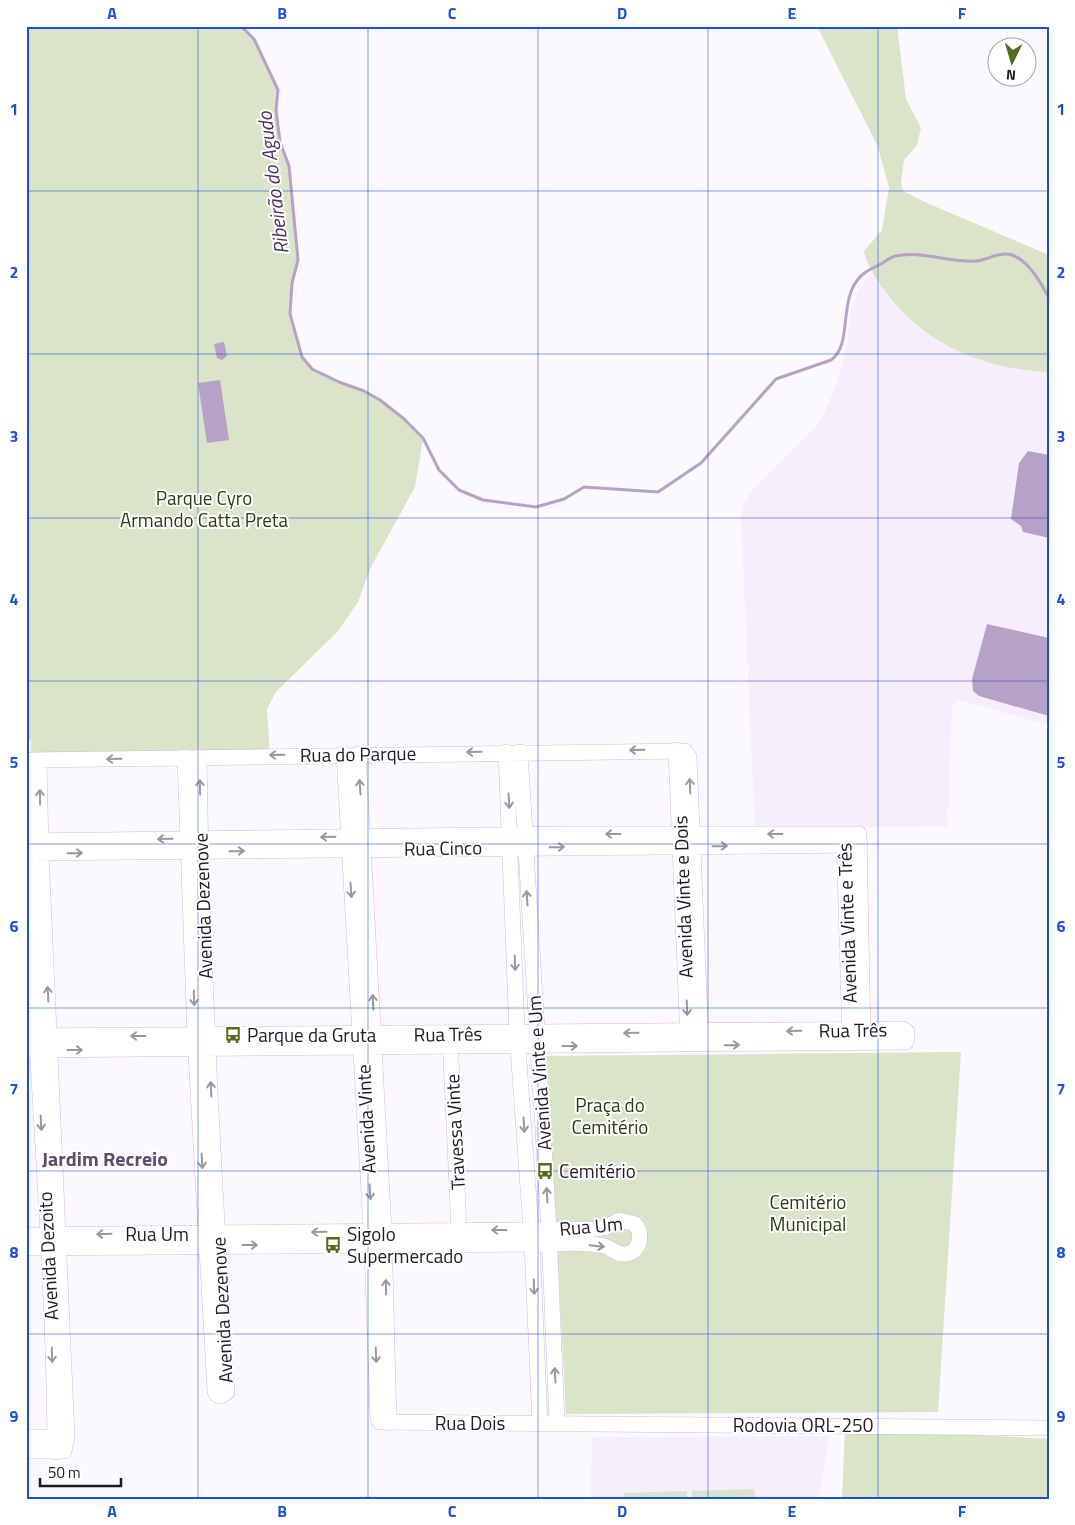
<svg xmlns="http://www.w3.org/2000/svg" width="1075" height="1525" font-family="'Titillium Web',sans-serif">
<rect width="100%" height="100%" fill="#fcf8ff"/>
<path fill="#f6edfd" d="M 896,260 L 1049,315 L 1049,725 L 959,700 L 952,704 L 948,826 L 865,827 L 861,833 L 755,834 L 741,516 L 743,506 L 754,488 L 820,422 L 837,384 L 848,340 L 850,313 L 858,290 L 867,279 Z
M 829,1436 L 819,1499 L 591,1499 L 592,1437 Z"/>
<path fill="#d9e4c8" d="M 26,26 L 240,26 L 254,39 L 277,90 L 276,111 L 280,142 L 288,166 L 297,260 L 292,283 L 290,314 L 302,357 L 313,369 L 379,400 L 403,418 L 423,439 L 415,487 L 371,567 L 358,602 L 338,631 L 276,692 L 267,709 L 270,755 L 31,760 L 31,740 L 26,739 Z
M 817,26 L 897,26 L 906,99 L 921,128 L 917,145 L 904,160 L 901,183 L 903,191 L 927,203 L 1049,255 L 1049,372 C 983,369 925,345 885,291 C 876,278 867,267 864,251 L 882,230 L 889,188 L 878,147 Z
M 961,1052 L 938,1412 L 566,1414 L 547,1056 Z
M 845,1428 L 1049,1439 L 1049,1499 L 842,1499 Z
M 754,1489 L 755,1499 L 692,1499 L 692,1491 Z
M 687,1491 L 687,1499 L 624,1499 L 624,1493 Z"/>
<path fill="#b8a1c7" d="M 224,342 L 227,356 L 222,360 L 217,358 L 214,344 Z
M 220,380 L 229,440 L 207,443 L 198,383 Z
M 1028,451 L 1049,455 L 1049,538 L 1023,532 L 1021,526 L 1011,519 L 1019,463 Z
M 987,624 L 1049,638 L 1049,716 L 979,696 L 973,691 L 972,679 Z"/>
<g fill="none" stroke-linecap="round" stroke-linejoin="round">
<path stroke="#b8a1c7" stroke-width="3" d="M 241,26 L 254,39 L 278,90 L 276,110 L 280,142 L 289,166 L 298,260 L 292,283 L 290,314 L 302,357 L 312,369 L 339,382 L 364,391 L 380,400 L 403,418 L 423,438 L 439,470 L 459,490 L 483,500 L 536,507 L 564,499 L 584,487 L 658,492 L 701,463 L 776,379 L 831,360 C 853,345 838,299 860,277 C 865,271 873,268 879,265 C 885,262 890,257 896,256 C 917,250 954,263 976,261 C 988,260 999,251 1012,255 C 1029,261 1041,283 1049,298"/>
<g stroke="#cdbada" stroke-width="16">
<path id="minor" d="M 676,750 L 688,1040
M 506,752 L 517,1033 L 532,1244 L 540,1424
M 520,752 L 549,1229 L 557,1424
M 344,754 L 372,1245 L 378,1419 L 380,1422 L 1049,1428
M 358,754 L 384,1231 L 389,1423
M 185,757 L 195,1036 L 215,1391 L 217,1395 L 221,1396 L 227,1392 C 214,1181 202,969 199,757
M 844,835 L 850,1039
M 26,841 L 565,834 L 859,834 L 863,1040
M 26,853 L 860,845
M 26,1036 L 903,1029 L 907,1032 L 906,1042 L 26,1050
M 450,1037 L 459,1230
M 26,1235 L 595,1229 L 607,1227 L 619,1220 L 635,1224 C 643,1234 641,1251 626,1254 C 617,1255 612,1248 604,1246 C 586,1242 567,1244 549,1244 L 26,1248
M 26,1437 L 65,1437
M 26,1451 L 64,1451 L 67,1437 L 41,853 L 39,760
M 55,1452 C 54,1223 27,993 28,763 L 31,760 L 685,751 L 689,757 L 701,1042"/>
</g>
<use href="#minor" stroke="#fff" stroke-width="15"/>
</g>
<defs><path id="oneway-shaft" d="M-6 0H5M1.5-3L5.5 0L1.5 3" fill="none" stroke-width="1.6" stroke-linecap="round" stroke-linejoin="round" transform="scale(1.25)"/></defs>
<g stroke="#9b989c">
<use href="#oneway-shaft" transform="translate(637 750) rotate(179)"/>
<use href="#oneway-shaft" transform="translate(474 752) rotate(179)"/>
<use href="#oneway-shaft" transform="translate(277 755) rotate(179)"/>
<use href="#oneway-shaft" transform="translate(114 759) rotate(179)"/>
<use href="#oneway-shaft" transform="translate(690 786) rotate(-92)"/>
<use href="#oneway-shaft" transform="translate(200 787) rotate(-91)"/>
<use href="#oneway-shaft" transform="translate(360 787) rotate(-94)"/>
<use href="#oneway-shaft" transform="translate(40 797) rotate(-91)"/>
<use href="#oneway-shaft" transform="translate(509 801) rotate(87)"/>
<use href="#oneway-shaft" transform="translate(613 834) rotate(180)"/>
<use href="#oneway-shaft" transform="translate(775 834) rotate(180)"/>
<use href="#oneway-shaft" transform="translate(328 837) rotate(179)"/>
<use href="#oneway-shaft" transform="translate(165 839) rotate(179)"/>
<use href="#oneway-shaft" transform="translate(720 846) rotate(-1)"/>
<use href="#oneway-shaft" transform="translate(557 847) rotate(-1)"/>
<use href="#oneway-shaft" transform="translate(237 851) rotate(-1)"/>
<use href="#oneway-shaft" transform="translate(75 853) rotate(-1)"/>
<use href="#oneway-shaft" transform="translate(351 890) rotate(86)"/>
<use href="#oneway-shaft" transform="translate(527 898) rotate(-94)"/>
<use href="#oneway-shaft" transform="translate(515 963) rotate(88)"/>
<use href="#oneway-shaft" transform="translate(48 994) rotate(-93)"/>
<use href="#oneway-shaft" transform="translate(194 998) rotate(88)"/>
<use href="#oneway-shaft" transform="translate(373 1002) rotate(-93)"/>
<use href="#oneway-shaft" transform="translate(687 1008) rotate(88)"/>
<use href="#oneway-shaft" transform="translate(794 1031) rotate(179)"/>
<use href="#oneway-shaft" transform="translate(631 1033) rotate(179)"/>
<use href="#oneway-shaft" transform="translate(138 1036) rotate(180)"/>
<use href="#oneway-shaft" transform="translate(732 1045) rotate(-1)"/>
<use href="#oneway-shaft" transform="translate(570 1046)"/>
<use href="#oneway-shaft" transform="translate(75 1050)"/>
<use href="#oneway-shaft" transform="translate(211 1089) rotate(-93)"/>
<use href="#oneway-shaft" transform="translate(41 1123) rotate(87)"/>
<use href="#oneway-shaft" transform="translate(524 1125) rotate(86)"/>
<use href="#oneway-shaft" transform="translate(202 1161) rotate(87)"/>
<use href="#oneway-shaft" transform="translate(370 1192) rotate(87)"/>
<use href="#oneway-shaft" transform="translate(547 1195) rotate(-93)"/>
<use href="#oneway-shaft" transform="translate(499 1230) rotate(180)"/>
<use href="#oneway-shaft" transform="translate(319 1232) rotate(179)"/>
<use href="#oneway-shaft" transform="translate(104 1234) rotate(178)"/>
<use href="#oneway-shaft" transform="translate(250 1245)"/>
<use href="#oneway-shaft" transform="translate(597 1246) rotate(6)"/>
<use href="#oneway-shaft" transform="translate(386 1287) rotate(-91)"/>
<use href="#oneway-shaft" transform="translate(534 1287) rotate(88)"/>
<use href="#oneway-shaft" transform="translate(52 1355) rotate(88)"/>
<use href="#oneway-shaft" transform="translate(376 1355) rotate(88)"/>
<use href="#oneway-shaft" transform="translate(555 1375) rotate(-93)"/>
</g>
<path fill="none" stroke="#1d4ed8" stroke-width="1" stroke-opacity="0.55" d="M 198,26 L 198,1499M 368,26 L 368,1499M 538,26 L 538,1499M 708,26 L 708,1499M 878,26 L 878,1499M 26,191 L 1049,191M 26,354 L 1049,354M 26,518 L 1049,518M 26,681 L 1049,681M 26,844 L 1049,844M 26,1008 L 1049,1008M 26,1171 L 1049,1171M 26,1334 L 1049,1334"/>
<defs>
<g id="bus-bare" transform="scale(1.35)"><path d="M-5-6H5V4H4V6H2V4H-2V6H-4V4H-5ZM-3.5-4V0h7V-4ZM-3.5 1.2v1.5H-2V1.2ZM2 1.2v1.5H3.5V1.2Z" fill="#536b1d" stroke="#fff" stroke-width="2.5" paint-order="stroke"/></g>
</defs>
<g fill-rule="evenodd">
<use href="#bus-bare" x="233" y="1035"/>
<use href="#bus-bare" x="545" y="1171"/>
<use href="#bus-bare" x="333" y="1245"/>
</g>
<g text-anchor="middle" stroke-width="4" stroke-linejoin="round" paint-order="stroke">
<g font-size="19" fill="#2b3a0b" stroke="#fff">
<text x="204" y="505">Parque Cyro<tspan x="204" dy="22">Armando Catta Preta</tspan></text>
<text x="610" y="1112">Praça do<tspan x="610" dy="22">Cemitério</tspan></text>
<text x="808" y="1209">Cemitério<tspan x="808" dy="22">Municipal</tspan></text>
</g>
<g font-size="19" fill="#201924" stroke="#fff">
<text transform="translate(358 754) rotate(-1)" y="7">Rua do Parque</text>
<text transform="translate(443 848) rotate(-1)" y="7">Rua Cinco</text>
<text transform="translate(683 897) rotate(-92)" y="7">Avenida Vinte e Dois</text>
<text transform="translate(203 906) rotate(-92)" y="7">Avenida Dezenove</text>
<text transform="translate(847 923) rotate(-92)" y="7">Avenida Vinte e Três</text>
<text transform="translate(853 1030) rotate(-1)" y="7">Rua Três</text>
<text transform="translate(448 1034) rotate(-1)" y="7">Rua Três</text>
<text transform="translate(539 1073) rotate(-94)" y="7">Avenida Vinte e Um</text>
<text transform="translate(366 1119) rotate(-93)" y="7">Avenida Vinte</text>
<text transform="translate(455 1132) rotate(-93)" y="7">Travessa Vinte</text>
<text transform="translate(591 1226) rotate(-5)" y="7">Rua Um</text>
<text x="157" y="1241">Rua Um</text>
<text transform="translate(48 1256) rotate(-93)" y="7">Avenida Dezoito</text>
<text transform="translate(222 1310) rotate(-93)" y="7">Avenida Dezenove</text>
<text x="470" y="1430">Rua Dois</text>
<text x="803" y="1432">Rodovia ORL-250</text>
</g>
<g font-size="19" fill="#201924" stroke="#fff" text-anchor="start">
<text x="247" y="1042">Parque da Gruta</text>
<text x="559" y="1178">Cemitério</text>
<text x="347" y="1241">Sigolo<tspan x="347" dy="22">Supermercado</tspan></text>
</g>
<g font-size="20" font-style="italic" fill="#4f3062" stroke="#fff">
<text transform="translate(273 183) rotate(-97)" y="7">Ribeirão do Agudo</text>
</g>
<g font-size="20" font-weight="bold" fill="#5f4e6a" stroke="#fff">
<text x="105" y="1166">Jardim Recreio</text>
</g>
</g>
<rect width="1075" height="1525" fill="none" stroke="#ffffff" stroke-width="55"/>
<g transform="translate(1012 62) rotate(185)"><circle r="24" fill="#ffffff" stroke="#a6a3a7"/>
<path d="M0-4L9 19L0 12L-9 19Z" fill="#536b1d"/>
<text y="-8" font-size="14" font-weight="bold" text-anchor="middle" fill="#201924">N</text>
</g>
<path d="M40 1478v8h81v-8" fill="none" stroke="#201924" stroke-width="2.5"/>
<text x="48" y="1478" font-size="15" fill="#201924" stroke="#ffffff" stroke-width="4" paint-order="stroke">50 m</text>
<rect x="28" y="28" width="1020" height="1470" fill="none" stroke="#1d4ed8" stroke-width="2"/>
<g font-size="16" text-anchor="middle" font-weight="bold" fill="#1d4ed8">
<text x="112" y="19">A</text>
<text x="282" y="19">B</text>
<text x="452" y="19">C</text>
<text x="622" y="19">D</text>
<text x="792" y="19">E</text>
<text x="962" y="19">F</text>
<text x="14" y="115">1</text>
<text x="1061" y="115">1</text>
<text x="14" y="278">2</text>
<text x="1061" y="278">2</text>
<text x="14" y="442">3</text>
<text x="1061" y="442">3</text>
<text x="14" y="605">4</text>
<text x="1061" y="605">4</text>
<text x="14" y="768">5</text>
<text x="1061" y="768">5</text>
<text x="14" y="932">6</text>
<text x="1061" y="932">6</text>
<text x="14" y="1095">7</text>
<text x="1061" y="1095">7</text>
<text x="14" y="1258">8</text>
<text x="1061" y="1258">8</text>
<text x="14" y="1422">9</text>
<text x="1061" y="1422">9</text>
<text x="112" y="1517">A</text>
<text x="282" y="1517">B</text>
<text x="452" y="1517">C</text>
<text x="622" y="1517">D</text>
<text x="792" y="1517">E</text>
<text x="962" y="1517">F</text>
</g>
</svg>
